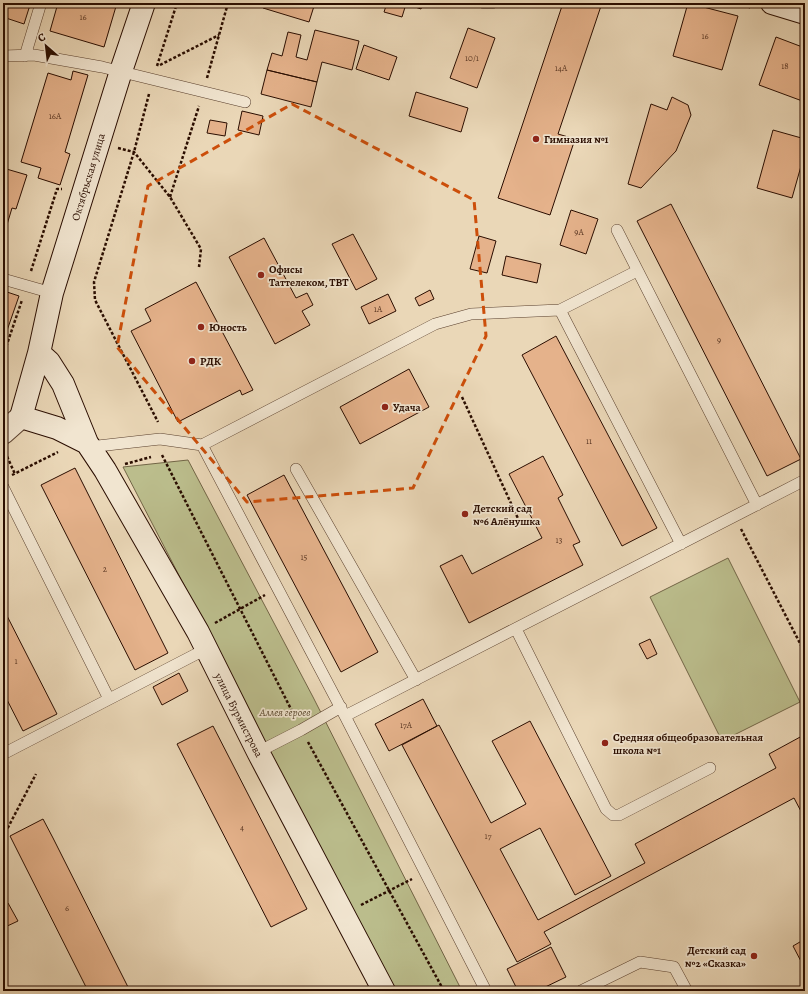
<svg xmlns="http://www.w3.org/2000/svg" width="808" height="994" font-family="Alegreya,serif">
<rect width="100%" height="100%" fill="#ead7b7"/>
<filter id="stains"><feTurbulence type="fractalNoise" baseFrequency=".005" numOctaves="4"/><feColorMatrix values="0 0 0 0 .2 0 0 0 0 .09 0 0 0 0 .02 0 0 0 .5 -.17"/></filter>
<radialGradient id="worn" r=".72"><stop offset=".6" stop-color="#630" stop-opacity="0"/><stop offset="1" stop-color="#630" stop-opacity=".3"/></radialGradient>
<path fill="#bbbd8c" stroke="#726546" d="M 188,460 L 313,697 L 462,991 L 394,991 L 123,467 Z
M 728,558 L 800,702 L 722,741 L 650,597 Z"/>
<path fill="#e5b28b" stroke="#2a0d00" d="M 3,3 L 23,3 L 30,5 L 24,24 L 3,17 Z
M 58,3 L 117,3 L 104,47 L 50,31 Z
M 265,3 L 315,3 L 309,22 L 263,8 Z
M 387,3 L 423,3 L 421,9 L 406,4 L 402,17 L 384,12 Z
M 563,3 L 602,3 L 558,134 L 575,139 L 550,215 L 498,198 Z
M 688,3 L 738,16 L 722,70 L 673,56 Z
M 468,28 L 495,38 L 477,88 L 450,78 Z
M 315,30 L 359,41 L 352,70 L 322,62 L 317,82 L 267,70 L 272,53 L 282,56 L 288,32 L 301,35 L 296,57 L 307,60 Z
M 776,37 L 805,48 L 805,102 L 759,85 Z
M 364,45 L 397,57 L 389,80 L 356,69 Z
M 267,70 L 317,82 L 311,107 L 261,94 Z
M 73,71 L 88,75 L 65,152 L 70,154 L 60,185 L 38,178 L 41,168 L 21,162 L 48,73 L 71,80 Z
M 416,92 L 468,108 L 461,132 L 409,116 Z
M 672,97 L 688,105 L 691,115 L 676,151 L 641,188 L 628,184 L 651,104 L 667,110 Z
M 242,111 L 263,116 L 259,135 L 238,130 Z
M 210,120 L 227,123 L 225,136 L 207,133 Z
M 773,130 L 805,139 L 805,152 L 792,198 L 757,188 Z
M 3,168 L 27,175 L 16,209 L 12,208 L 3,238 Z
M 671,204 L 801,459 L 767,476 L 637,221 Z
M 571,210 L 598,219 L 586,254 L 560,245 Z
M 353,234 L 377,279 L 356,290 L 332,244 Z
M 479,236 L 496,241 L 487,273 L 470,269 Z
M 264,238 L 296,298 L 307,293 L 313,305 L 302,311 L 310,325 L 275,344 L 229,257 Z
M 506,256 L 541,264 L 537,283 L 502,275 Z
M 196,282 L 253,390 L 242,395 L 240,390 L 178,422 L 131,331 L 151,321 L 145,309 Z
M 430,290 L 434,299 L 419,306 L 415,298 Z
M 4,291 L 19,296 L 3,342 L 3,294 Z
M 388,294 L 396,311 L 369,324 L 361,307 Z
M 556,336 L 657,528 L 622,546 L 522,355 Z
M 409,369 L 429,407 L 360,444 L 340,407 Z
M 543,456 L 563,495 L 558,498 L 580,542 L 573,545 L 583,565 L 469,623 L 440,566 L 462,555 L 472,574 L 542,538 L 509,474 Z
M 75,468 L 168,653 L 135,670 L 41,485 Z
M 284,475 L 378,652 L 341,672 L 247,495 Z
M 3,608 L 57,714 L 23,731 L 3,692 Z
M 650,639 L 657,654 L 647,659 L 639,644 Z
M 179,673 L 188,691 L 162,705 L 153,687 Z
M 423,699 L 437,726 L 389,751 L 375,724 Z
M 530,721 L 611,876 L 575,895 L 540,828 L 500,849 L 538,920 L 645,863 L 635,844 L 776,768 L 769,754 L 802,736 L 805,743 L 805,819 L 794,798 L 544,932 L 551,944 L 517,962 L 402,745 L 439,725 L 491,823 L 526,804 L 492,741 Z
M 213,726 L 307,909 L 271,927 L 177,744 Z
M 43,819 L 53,838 L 130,991 L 88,991 L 10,836 Z
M 8,903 L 18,921 L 3,928 L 3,906 Z
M 805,939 L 805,969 L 793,946 Z
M 551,947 L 566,977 L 537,991 L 518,991 L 507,969 Z"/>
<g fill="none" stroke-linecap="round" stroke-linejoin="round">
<g stroke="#5a402e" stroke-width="12">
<path id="lane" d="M 484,3 L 492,3
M 3,56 L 34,55 L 102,67 L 245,102
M 25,56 L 41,3
M 617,230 L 757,505
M 3,279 L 52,293
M 560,310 L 637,271
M 202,445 L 345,716 L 486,991
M 89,447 L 160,439 L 202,445 L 435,324 L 471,314 L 560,310 L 681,544
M 296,469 L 416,680
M 3,487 L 109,699
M 516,629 L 606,809 L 613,815 L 619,815 L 710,768
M 345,716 L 805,480
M 258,752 L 301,730 L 341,707
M 3,754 L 206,649
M 581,991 L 640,962 L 674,967 L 687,991"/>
</g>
<g stroke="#5a402e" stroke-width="24">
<path id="street" d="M 3,433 L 21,417"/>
</g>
<g stroke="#2a0d00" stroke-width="24">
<path id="secondary" d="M 772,3 L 805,13
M 39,353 L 49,362 L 63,384 L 87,443 L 105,470 L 198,632 L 258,752 L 384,991
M 87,443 L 57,428 L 21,417 L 39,353 L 52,293 L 121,71 L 144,3"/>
</g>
<path stroke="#2a0d00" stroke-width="2.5" stroke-dasharray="3 2" stroke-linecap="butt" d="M 738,3 L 752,8
M 160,65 L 219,35
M 157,66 L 177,3
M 207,78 L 228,3
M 149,94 L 134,152 L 94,282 L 95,300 L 158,422
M 118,148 L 134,152 L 170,197 L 201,249 L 199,267
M 170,197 L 199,106
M 31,271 L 57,189 L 62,189
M 3,356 L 22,300
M 462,397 L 521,525
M 5,452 L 15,474
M 162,455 L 295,717
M 125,464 L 151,457
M 12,475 L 58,452
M 741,529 L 805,653
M 215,623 L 265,595
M 308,742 L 444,991
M 3,837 L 36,774
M 361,905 L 412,879"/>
<use href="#lane" stroke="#f1e5d0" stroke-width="11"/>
<use href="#street" stroke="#f1e5d0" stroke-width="22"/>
<use href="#secondary" stroke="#f1e5d0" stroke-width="22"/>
</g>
<path fill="none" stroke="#cc4e0a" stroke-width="3" stroke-dasharray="8 5" stroke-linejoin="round" d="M 292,104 L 474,200 L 486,336 L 413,488 L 247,502 L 117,347 L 148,186 Z"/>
<g fill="#8f2418" stroke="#f1e5d0" stroke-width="1.5">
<circle cx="536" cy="139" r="4"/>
<circle cx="261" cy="275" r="4"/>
<circle cx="201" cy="327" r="4"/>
<circle cx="192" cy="361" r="4"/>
<circle cx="385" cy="407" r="4"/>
<circle cx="465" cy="514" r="4"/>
<circle cx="605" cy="743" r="4"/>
<circle cx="754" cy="956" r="4"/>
</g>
<g text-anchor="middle" stroke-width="3.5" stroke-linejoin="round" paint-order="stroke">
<g font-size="9" fill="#593623">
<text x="83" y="20">16</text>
<text x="705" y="39">16</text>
<text x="472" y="61">10/1</text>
<text x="785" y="69">18</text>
<text x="561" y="71">14А</text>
<text x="55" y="119">16А</text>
<text x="579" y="235">9А</text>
<text x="378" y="312">1А</text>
<text x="719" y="343">9</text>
<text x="589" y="444">11</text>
<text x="559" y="543">13</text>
<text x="304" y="560">15</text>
<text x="105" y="572">2</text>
<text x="16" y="664">1</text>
<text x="406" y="728">17А</text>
<text x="242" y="830">4</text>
<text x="488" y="839">17</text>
<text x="67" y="911">6</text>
</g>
<g font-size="11" font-weight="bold" fill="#2a0d00" stroke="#f1e5d0" text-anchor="start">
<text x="544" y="143">Гимназия №1</text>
<text x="269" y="273">Офисы<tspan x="269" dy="13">Таттелеком, ТВТ</tspan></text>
<text x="209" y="331">Юность</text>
<text x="200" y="365">РДК</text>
<text x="393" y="411">Удача</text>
<text x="473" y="512">Детский сад<tspan x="473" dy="13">№6 Алёнушка</tspan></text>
<text x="613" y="741">Средняя общеобразовательная<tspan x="613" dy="13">школа №1</tspan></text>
<text x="746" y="954" text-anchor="end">Детский сад<tspan x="746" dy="13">№2 «Сказка»</tspan></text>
</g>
<g font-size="11" fill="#2a0d00" stroke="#f1e5d0">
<text transform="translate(88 177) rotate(-73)" y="4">Октябрьская улица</text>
<text transform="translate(239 715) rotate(63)" y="4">улица Бурмистрова</text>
</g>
<g font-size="11" font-style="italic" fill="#5d4b31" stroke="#f1e5d0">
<text x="285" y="716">Аллея героев</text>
</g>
</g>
<rect width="808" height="994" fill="none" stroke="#ead7b7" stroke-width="16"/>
<rect x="4" y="4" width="800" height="986" fill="none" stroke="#2a0d00" stroke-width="2"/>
<rect x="8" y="8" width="792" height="978" fill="none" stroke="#2a0d00"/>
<g transform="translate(46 46) rotate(332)" stroke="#f1e5d0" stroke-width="3" paint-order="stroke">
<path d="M0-3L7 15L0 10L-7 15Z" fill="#2a0d00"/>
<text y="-6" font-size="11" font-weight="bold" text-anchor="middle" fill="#2a0d00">С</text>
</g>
<rect width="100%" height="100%" filter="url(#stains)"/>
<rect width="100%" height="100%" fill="url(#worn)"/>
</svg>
